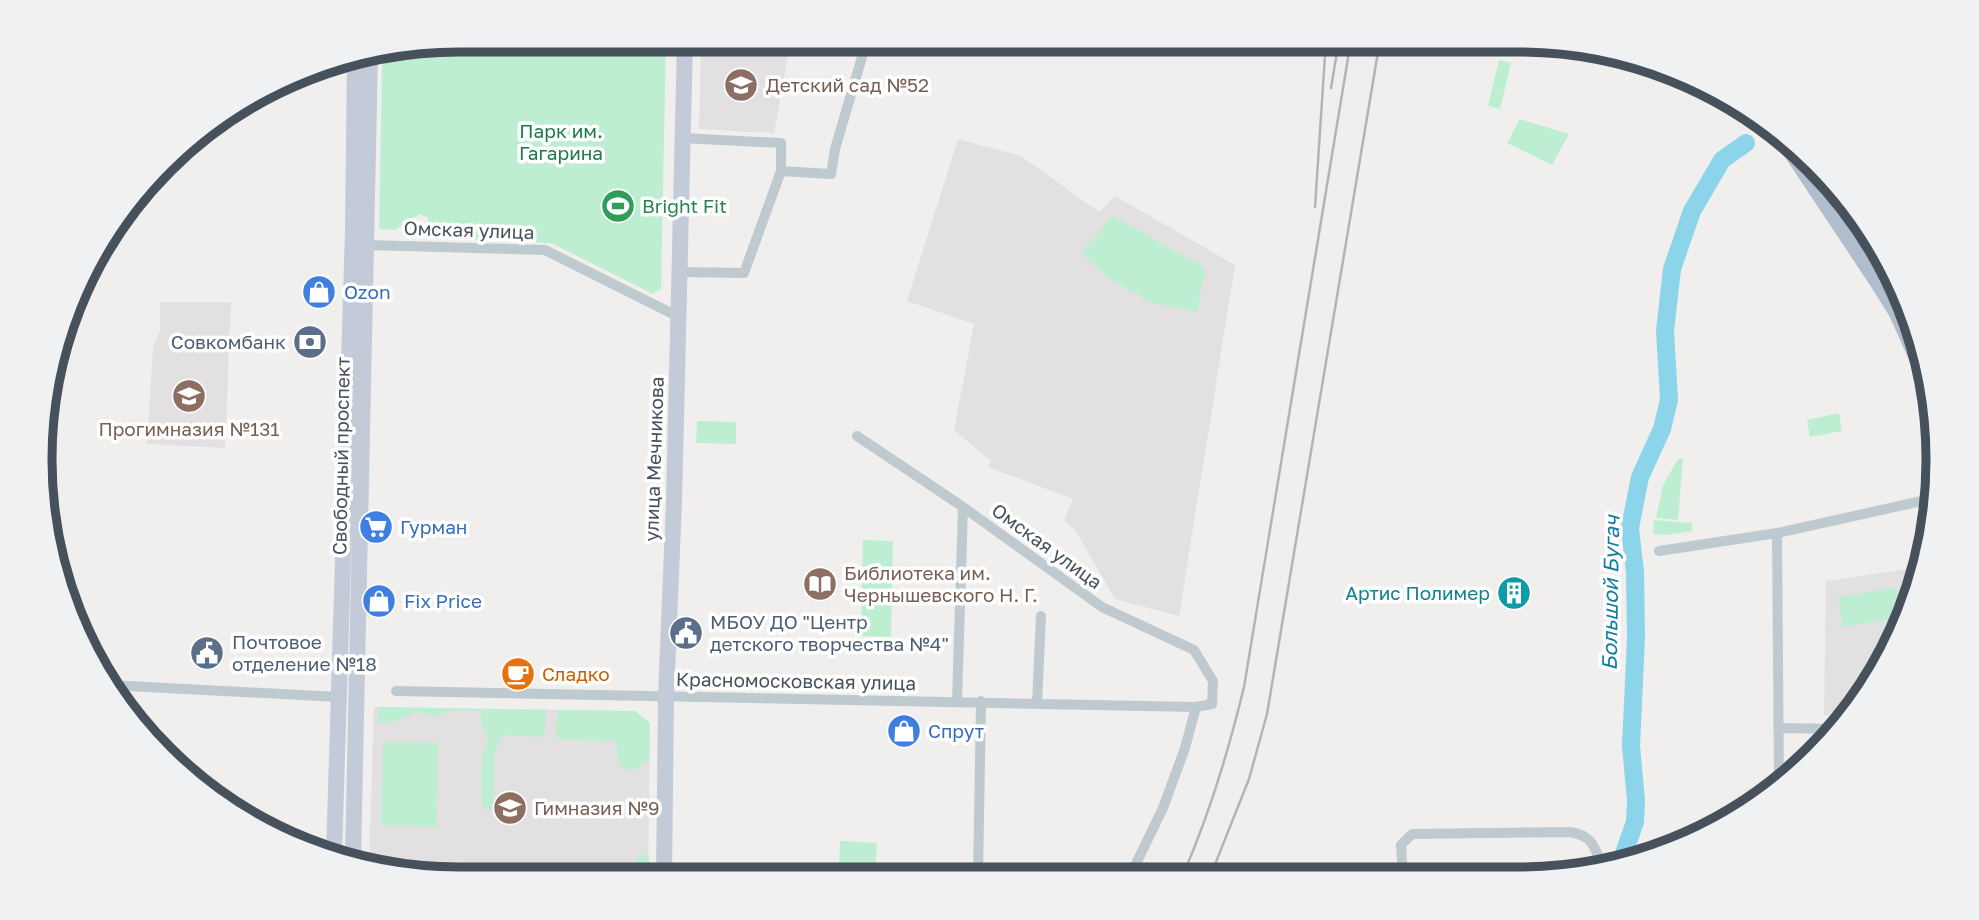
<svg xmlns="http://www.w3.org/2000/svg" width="1979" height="920" font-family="'Golos Text',sans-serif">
<rect width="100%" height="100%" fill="#f1efee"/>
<path fill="#e2e0e1" d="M 701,40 L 791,40 L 774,133 L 699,129 Z
M 958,139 L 1021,156 L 1099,212 L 1115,196 L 1235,265 L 1179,616 L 1115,599 L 1075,530 L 1064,520 L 1073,499 L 988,467 L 991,461 L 954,430 L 974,324 L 907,301 Z
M 160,302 L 231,302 L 225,448 L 147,444 L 153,347 L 160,330 Z
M 1908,569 L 1913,590 L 1907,620 L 1852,715 L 1824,715 L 1826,581 Z
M 374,707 L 635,711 L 650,723 L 648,879 L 460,880 L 369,862 Z"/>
<path fill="#beeed1" d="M 460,40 L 666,40 L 661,289 L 653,294 L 551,243 L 444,239 L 444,234 L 430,233 L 428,218 L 420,214 L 395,230 L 379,229 L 382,66 L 392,52 Z
M 1499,60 L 1511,63 L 1500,109 L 1488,106 Z
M 1520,119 L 1569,134 L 1552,165 L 1507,143 Z
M 1113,216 L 1205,268 L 1197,312 L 1153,303 L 1108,278 L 1081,253 Z
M 1839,413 L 1842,431 L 1810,437 L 1807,420 Z
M 697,421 L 736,422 L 736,444 L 696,443 Z
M 1678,459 L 1683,459 L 1678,520 L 1656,518 L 1663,485 Z
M 1654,520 L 1692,523 L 1692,531 L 1667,535 L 1653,534 Z
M 863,540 L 893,541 L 891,637 L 861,636 Z
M 1896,587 L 1901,617 L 1843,627 L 1838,597 Z
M 379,707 L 546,710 L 545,732 L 542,737 L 503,735 L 495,751 L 492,810 L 483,809 C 480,792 481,776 482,758 C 483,751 489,743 487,736 C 486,732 484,730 481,727 L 481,711 L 453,710 L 435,716 L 415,712 C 402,719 392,725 377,722 Z
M 557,710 L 635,711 L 650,723 L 649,762 L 645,762 L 635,770 L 622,769 L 617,757 L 617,741 L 561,740 L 556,737 Z
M 383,742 L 438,743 L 436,827 L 381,825 Z
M 840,841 L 877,843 L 875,869 L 839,867 Z
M 638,855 L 649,855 L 648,879 L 636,879 L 634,876 Z"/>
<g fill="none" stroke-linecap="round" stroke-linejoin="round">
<path stroke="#8cd4ea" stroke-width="18" d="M 1627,862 L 1624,853 L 1635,822 L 1636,801 L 1631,746 L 1636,637 L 1635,572 L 1630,528 L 1640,477 L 1662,429 L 1669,400 L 1665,331 L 1672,269 L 1692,211 L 1722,160 L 1746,143"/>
<path stroke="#bfc9d0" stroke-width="10" d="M 682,138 L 781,143 L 781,171
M 367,245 L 545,250 L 679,317
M 680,272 L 744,273 L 781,171 L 831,174 L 835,149 L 867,40
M 857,436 L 963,507 L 1102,607 L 1194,650 L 1213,681 L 1212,704 L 1196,707 L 1185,748 L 1163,808 L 1129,878
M 1777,533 L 1779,788
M 1659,551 L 1777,533 L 1931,499
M 109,685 L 338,697
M 396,691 L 1196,707
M 957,701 L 963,507
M 1037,703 L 1041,616
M 1779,728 L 1838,729
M 1403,877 L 1401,845 L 1412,834 L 1570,832 C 1593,836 1593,845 1602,865
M 978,878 L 981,701"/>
<path stroke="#c2cbd7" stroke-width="16" d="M 334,855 L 353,230 L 355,58
M 353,859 L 370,55
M 664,879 L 666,696 L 674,502 L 685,40"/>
<path stroke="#afbdcd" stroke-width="18" d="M 1787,144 L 1880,284 L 1898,313 L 1918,358"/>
<path stroke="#b1b4b9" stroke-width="2.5" d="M 1331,88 L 1339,40
M 1315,207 L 1326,40
M 1182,877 C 1209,816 1228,753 1244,687 L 1351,40
M 1210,877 L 1249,779 L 1267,714 L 1380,40"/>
</g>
<defs>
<g id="school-disc" transform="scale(1.75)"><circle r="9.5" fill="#8d6e63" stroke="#fff"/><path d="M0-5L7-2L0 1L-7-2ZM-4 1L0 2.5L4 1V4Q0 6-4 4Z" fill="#fff"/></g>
<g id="stadium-disc" transform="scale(1.75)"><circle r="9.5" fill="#2e9e5b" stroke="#fff"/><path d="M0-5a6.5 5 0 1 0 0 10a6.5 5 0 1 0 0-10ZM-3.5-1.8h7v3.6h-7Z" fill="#fff"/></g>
<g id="shop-disc" transform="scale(1.75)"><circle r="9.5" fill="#3f7fe0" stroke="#fff"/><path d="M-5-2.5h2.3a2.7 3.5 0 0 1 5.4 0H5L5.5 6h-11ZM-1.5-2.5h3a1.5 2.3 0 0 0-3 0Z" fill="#fff"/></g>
<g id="bank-disc" transform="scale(1.75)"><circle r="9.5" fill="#5c6f8a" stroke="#fff"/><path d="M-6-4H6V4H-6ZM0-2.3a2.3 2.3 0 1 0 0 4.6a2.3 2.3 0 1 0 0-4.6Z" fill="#fff"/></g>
<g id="supermarket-disc" transform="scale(1.75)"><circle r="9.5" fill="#3f7fe0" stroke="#fff"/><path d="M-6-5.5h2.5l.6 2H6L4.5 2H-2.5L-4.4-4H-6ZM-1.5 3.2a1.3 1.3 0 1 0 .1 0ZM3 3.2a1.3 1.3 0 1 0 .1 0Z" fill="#fff"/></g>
<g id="library-disc" transform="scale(1.75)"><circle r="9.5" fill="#8d6e63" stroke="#fff"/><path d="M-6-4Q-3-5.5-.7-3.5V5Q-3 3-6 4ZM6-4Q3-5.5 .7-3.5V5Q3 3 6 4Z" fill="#fff"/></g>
<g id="building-disc" transform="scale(1.75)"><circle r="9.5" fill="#0f9aa8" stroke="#fff"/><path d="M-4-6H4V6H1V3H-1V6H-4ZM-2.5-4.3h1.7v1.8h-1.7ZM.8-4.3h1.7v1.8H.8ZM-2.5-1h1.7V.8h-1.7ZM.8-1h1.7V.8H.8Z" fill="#fff"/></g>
<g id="civic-disc" transform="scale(1.75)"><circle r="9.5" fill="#5c6f8a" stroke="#fff"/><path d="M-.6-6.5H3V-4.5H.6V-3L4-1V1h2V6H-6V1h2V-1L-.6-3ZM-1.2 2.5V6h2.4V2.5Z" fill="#fff"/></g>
<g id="cafe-disc" transform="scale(1.75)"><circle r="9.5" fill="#e8710a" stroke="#fff"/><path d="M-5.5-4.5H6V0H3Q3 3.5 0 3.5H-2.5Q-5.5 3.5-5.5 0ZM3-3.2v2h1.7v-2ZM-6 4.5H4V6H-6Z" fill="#fff"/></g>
</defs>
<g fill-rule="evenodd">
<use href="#school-disc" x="741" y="85"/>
<use href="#stadium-disc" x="618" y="206"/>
<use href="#shop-disc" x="319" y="292"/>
<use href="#bank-disc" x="310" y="342"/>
<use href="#school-disc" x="189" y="396"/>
<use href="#supermarket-disc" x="376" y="527"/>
<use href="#library-disc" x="820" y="584"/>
<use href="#building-disc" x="1514" y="593"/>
<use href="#shop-disc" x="379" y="601"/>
<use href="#civic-disc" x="686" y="633"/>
<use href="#civic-disc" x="207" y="653"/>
<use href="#cafe-disc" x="518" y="674"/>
<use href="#shop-disc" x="904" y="731"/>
<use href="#school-disc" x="510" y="808"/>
</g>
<g text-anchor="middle" stroke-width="7" stroke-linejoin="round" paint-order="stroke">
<g font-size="19" fill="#785e54" stroke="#fff" text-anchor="start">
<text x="766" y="92">Детский сад №52</text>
<text x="189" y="436" text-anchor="middle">Прогимназия №131</text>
<text x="844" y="580">Библиотека им.<tspan x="844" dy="22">Чернышевского Н. Г.</tspan></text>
<text x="534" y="815">Гимназия №9</text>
</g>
<g font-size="19" fill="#197b4c" stroke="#fff">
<text x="561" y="138">Парк им.<tspan x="561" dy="22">Гагарина</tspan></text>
</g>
<g font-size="19" fill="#27864d" stroke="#fff" text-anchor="start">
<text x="642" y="213">Bright Fit</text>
</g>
<g font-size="19" fill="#47515c" stroke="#fff">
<text transform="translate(469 230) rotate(2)" y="7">Омская улица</text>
<text transform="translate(341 456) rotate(-89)" y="7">Свободный проспект</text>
<text transform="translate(654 459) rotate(-88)" y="7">улица Мечникова</text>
<text transform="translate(1047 546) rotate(36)" y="7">Омская улица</text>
<text transform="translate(796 681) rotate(1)" y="7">Красномосковская улица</text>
</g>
<g font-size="19" fill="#366cbe" stroke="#fff" text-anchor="start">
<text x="344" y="299">Ozon</text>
<text x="400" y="534">Гурман</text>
<text x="404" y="608">Fix Price</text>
<text x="928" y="738">Спрут</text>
</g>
<g font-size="19" fill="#4e5e75" stroke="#fff" text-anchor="start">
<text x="286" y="349" text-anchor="end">Совкомбанк</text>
<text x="710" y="629">МБОУ ДО "Центр<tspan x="710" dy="22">детского творчества №4"</tspan></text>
<text x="232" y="649">Почтовое<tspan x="232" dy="22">отделение №18</tspan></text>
</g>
<g font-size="19" fill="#0d838f" stroke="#fff" text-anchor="end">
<text x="1490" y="600">Артис Полимер</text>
</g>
<g font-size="19" fill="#c56008" stroke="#fff" text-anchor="start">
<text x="542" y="681">Сладко</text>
</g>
<g font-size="21" font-style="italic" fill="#107d9f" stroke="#fff">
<text transform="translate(1611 593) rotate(-89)" y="7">Большой Бугач</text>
</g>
</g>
<path d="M0 0H1979V920H0ZM459 52H1519A407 407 0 0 1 1926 459V460A407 407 0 0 1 1519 867H459A407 407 0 0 1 52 460V459A407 407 0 0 1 459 52Z" fill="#f0f1f2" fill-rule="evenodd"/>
<path fill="none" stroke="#47515c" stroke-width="9" d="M459 52H1519A407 407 0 0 1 1926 459V460A407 407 0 0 1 1519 867H459A407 407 0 0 1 52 460V459A407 407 0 0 1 459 52Z"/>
</svg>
